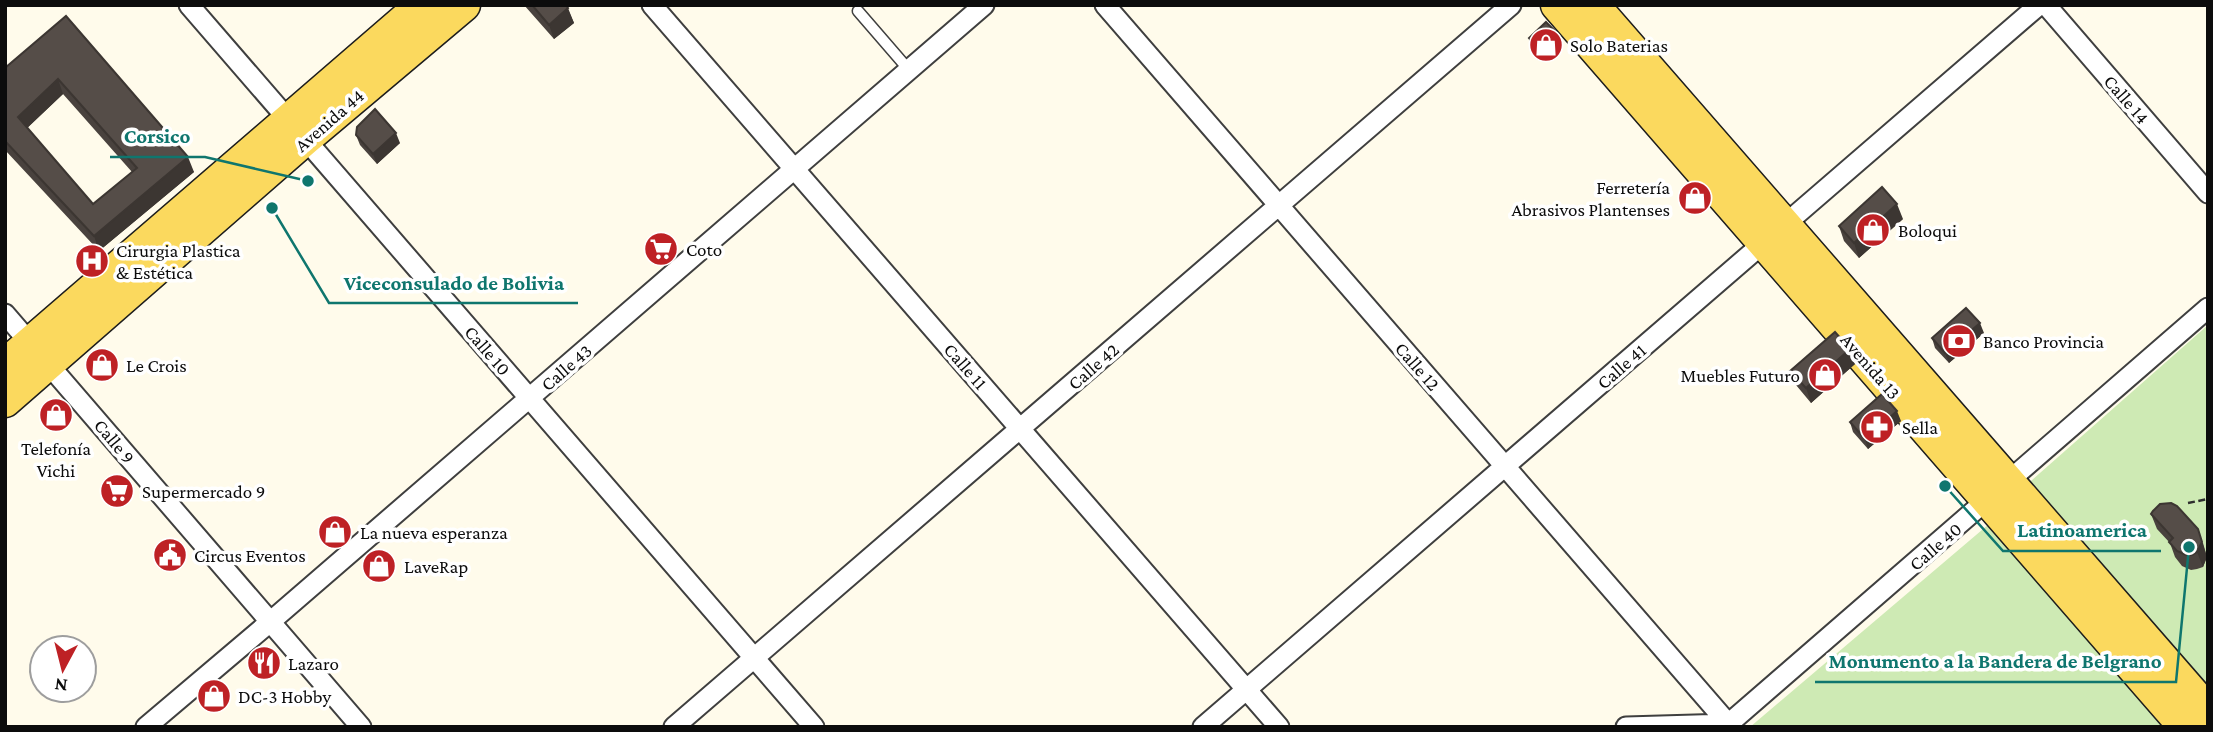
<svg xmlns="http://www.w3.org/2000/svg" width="2213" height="732" font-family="'Crimson Pro',serif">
<rect width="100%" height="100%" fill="#fffbeb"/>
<path fill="#ceeab4" d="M 2208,325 L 2208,697 L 2024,487 Z
M 1989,524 L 2163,727 L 1750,727 Z"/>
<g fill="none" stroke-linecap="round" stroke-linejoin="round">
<g stroke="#3f3f3f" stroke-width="13">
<path id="lane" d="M 858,11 L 909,70"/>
</g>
<g stroke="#3f3f3f" stroke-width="23">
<path id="street" d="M 189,5 L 814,727
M 652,5 L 1279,727
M 1105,5 L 1731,727
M 2046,5 L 2208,193
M 5,314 L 361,727
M 146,727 L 270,622 L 984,5
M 674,727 L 1511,5
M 1203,727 L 2039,5
M 1626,727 L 1729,724
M 1725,727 L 2208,308"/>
</g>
<g stroke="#1d1d1d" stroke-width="35">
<path id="primary" d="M 1557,5 L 2185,727
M 1593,5 L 2208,711
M 5,365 L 422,5
M 5,401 L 305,139 L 464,5"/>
</g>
<path stroke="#2e2e2e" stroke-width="2.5" stroke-dasharray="7 3.5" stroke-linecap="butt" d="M 2188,503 L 2208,499"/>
<use href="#lane" stroke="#fff" stroke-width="10"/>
<use href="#street" stroke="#fff" stroke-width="19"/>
<use href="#primary" stroke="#fbd95e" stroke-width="32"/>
</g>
<path fill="#49423e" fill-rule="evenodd" d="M 524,5 L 566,5 L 574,23 L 554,39 Z
M 66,16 L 194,172 L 99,251 L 5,150 L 5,68 ZM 63,94 L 132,172 L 93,204 L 27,128 Z
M 1556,32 L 1559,42 L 1542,59 L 1532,48 L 1529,38 Z
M 356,135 L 400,143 L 377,164 L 360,145 Z
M 1903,219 L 1859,258 L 1844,241 L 1839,226 Z
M 1984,333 L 1949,363 L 1935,348 L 1932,338 Z
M 1850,349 L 1855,364 L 1811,403 L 1796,385 L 1790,371 Z
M 1901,421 L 1868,449 L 1853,432 L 1850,422 Z
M 2151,514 L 2203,543 L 2207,557 L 2203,567 L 2197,569 L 2191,570 L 2182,566 L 2175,557 L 2170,543 L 2157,529 Z"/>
<path fill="#3c3632" d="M 568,8 L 574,23 L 554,39 L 549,25 Z
M 1556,32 L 1559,42 L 1542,59 L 1538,49 Z
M 58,79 L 63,94 L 23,132 L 18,117 Z
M 396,133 L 400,143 L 377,164 L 373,154 Z
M 188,157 L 194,172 L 99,251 L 94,236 Z
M 1897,204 L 1903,219 L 1859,258 L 1854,243 Z
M 1980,323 L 1984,333 L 1949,363 L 1945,353 Z
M 1850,349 L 1855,364 L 1811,403 L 1806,388 Z
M 1897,411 L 1901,421 L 1868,449 L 1865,439 Z
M 2198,529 L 2207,557 L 2203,567 L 2197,552 Z"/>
<path fill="#554d48" stroke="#3c3632" stroke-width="2" fill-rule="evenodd" d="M 532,5 L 566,5 L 568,8 L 549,25 Z
M 66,16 L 188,157 L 94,236 L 5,141 L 5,68 ZM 58,79 L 137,168 L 93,204 L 18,117 Z
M 1546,22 L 1556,32 L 1538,49 L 1529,38 Z
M 375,109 L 396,133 L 373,154 L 356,135 L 357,127 Z
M 1882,187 L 1897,204 L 1854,243 L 1839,226 Z
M 1966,308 L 1980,323 L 1945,353 L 1932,338 Z
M 1835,332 L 1850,349 L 1806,388 L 1790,371 Z
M 1882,394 L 1897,411 L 1865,439 L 1850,422 Z
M 2171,503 L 2177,506 L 2198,529 L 2202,542 L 2197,552 L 2192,555 L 2186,555 L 2177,551 L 2169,542 L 2173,538 L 2151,514 L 2153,511 L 2160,504 Z"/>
<defs>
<g id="shop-disc" transform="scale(1.75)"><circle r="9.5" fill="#be2125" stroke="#fff"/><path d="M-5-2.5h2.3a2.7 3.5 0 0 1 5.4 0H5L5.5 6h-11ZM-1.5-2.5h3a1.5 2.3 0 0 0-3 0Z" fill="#fff"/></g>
<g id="supermarket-disc" transform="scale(1.75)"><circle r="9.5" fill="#be2125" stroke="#fff"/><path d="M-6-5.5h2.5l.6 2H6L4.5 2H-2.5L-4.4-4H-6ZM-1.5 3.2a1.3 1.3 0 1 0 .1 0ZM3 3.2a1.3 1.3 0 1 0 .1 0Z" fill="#fff"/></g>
<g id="hospital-disc" transform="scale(1.75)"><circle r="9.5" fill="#be2125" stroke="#fff"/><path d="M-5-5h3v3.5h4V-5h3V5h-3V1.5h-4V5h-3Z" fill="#fff"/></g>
<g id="bank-disc" transform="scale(1.75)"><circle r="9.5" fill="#be2125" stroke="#fff"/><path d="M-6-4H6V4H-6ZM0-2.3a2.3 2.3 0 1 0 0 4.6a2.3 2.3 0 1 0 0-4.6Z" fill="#fff"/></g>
<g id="pharmacy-disc" transform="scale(1.75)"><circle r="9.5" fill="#be2125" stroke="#fff"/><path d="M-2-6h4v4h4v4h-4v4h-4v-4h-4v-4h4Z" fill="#fff"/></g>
<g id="civic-disc" transform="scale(1.75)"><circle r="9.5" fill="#be2125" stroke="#fff"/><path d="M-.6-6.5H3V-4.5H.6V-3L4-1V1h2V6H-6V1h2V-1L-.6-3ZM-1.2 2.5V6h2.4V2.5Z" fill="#fff"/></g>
<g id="restaurant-disc" transform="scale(1.75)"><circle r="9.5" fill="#be2125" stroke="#fff"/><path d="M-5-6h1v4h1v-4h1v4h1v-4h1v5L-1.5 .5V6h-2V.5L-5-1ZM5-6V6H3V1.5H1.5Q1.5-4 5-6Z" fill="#fff"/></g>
</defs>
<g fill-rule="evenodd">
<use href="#shop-disc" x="1546" y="45"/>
<use href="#shop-disc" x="1695" y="198"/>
<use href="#shop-disc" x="1873" y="230"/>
<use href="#supermarket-disc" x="661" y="249"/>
<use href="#hospital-disc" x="92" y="261"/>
<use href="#bank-disc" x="1959" y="341"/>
<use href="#shop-disc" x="102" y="365"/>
<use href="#shop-disc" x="1825" y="375"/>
<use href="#shop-disc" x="56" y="415"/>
<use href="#pharmacy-disc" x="1877" y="427"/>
<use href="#supermarket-disc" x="117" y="491"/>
<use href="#shop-disc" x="335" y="532"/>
<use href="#civic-disc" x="170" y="555"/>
<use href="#shop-disc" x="379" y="566"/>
<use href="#restaurant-disc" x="264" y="663"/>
<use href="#shop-disc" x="214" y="696"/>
</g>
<g text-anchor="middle" stroke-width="7" stroke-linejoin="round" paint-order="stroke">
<g font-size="19" fill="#0c0c0c" stroke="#fff" text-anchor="start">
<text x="1570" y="52">Solo Baterias</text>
<text x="1670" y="194" text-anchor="end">Ferretería<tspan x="1670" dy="22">Abrasivos Plantenses</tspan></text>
<text x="1898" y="237">Boloqui</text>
<text x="686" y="256">Coto</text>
<text x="116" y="257">Cirurgia Plastica<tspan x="116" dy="22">&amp; Estética</tspan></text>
<text x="1983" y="348">Banco Provincia</text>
<text x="126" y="372">Le Crois</text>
<text x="1800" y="382" text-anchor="end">Muebles Futuro</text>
<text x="1902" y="434">Sella</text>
<text x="56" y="455" text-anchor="middle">Telefonía<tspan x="56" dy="22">Vichi</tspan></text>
<text x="142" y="498">Supermercado 9</text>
<text x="360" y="539">La nueva esperanza</text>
<text x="194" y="562">Circus Eventos</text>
<text x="404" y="573">LaveRap</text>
<text x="288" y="670">Lazaro</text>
<text x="238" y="703">DC-3 Hobby</text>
</g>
<g font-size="19" fill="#0c0c0c" stroke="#fff">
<text transform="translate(2127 99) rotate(49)" y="7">Calle 14</text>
<text transform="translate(329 120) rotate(-41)" y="7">Avenida 44</text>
<text transform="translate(488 350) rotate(49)" y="7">Calle 10</text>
<text transform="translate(966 366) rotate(49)" y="7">Calle 11</text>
<text transform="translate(1093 366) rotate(-41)" y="7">Calle 42</text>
<text transform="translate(1418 366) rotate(49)" y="7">Calle 12</text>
<text transform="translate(1621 366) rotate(-41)" y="7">Calle 41</text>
<text transform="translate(1871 366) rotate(49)" y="7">Avenida 13</text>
<text transform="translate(566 367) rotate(-41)" y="7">Calle 43</text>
<text transform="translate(115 441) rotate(50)" y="7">Calle 9</text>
<text transform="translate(1935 546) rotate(-41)" y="7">Calle 40</text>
</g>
</g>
<path fill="none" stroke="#0f766e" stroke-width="2.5" d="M308 181L205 157H110M272 208L329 303H578M1945 486L2003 551H2161M2189 547L2176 682H1815"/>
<g fill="#0f766e" stroke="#fff" stroke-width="2.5">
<circle cx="308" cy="181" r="7"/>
<circle cx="272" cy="208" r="7"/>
<circle cx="1945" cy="486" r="7"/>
<circle cx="2189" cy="547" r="7"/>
</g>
<g font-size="21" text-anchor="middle" font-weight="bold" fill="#0f766e" stroke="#fff" stroke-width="7" stroke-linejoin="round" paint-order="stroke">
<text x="157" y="143">Corsico</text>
<text x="454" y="290">Viceconsulado de Bolivia</text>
<text x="2082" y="537">Latinoamerica</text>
<text x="1995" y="668">Monumento a la Bandera de Belgrano</text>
</g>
<rect width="2213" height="732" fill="none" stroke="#0c0c0c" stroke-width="14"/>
<g transform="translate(63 669) rotate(187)"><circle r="33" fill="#ffffff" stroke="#9e9e9e" stroke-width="2"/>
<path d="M0-5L12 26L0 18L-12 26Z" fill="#be2125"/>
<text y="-10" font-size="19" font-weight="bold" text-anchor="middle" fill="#0c0c0c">N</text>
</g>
</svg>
